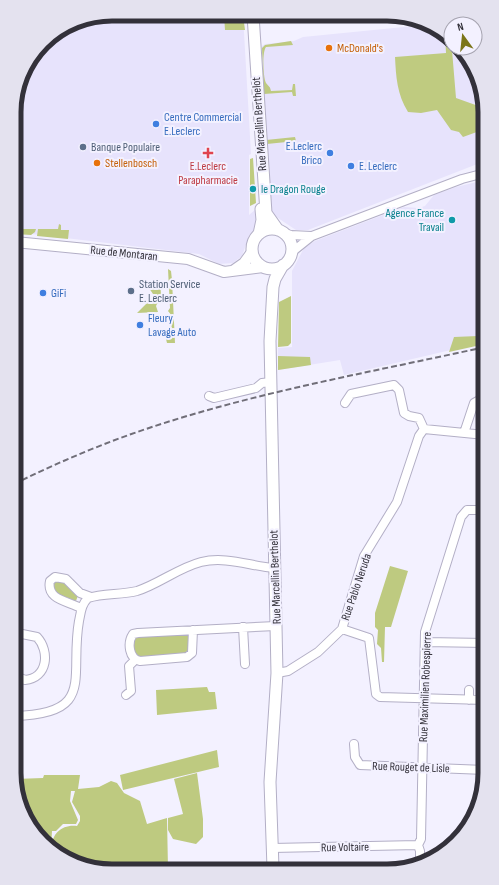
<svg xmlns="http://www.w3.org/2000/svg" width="499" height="885" font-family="'Sofia Sans Condensed',sans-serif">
<rect width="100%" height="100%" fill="#f3f1ff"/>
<path fill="#e7e3fc" d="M 112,14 L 243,15 L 251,154 L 249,155 L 249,215 L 257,208 L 256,227 L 249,236 L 242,256 L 233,263 L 219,264 L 199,254 L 15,232 L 15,100 L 24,69 L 47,39 L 75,21 Z
M 424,25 L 451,38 L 451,48 L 458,48 L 480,81 L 485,112 L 485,161 L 308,230 L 296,230 L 275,216 L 271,209 L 269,189 L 262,46 L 265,44 L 294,41 L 303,37 Z
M 485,180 L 485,342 L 344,375 L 340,360 L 278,370 L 278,348 L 292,347 L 292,271 L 304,248 L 315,241 L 404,207 L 419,208 L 425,206 L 434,195 L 456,187 Z"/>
<path fill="#beca80" d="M 224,15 L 243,15 L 245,30 L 225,30 Z
M 291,41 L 293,45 L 266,47 C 262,52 263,77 266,83 C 269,87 270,86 271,91 L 292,90 L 293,84 L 295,84 L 296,96 L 293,96 L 292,92 L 264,94 L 262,48 L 265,45 Z
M 295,137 L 296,141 L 267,144 L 266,140 Z
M 59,224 L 61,225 L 61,230 L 69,230 L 68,239 L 37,236 L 38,229 L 58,229 Z
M 15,229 L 36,229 L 35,232 L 31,235 L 15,234 Z
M 168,269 L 171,271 L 172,280 L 175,343 L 167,343 L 166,339 L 171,335 L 172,316 L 168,311 L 170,308 Z
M 154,280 L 160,280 L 161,295 L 157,297 L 157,294 L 153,294 L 147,285 L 151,284 Z
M 291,296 L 291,343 L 288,346 L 278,347 L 279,302 Z
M 156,301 L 158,302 L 156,306 L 158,312 L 137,313 L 148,302 Z
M 478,327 L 485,327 L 485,344 L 449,352 L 454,337 L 478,336 Z
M 278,356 L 310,357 L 311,365 L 278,370 Z
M 390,566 L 408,571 L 391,627 L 385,627 L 384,662 L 382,662 L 381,648 L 377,644 L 378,630 L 375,627 L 375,613 Z
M 62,580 L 78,595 L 76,601 L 55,593 L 53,584 L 54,582 Z
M 186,633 L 190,638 L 188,655 L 142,658 L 135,656 L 133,643 L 134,637 Z
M 207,687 L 209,692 L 215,692 L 217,709 L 157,715 L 156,690 Z
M 217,750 L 219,767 L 123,790 L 120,775 Z
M 197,773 L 203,819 L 203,837 L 196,844 L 173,839 L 168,830 L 168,818 L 183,814 L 174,779 Z
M 44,775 L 80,775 L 78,789 L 99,787 L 111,781 L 117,783 L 124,793 L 140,801 L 147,824 L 167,818 L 168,869 L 99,870 L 52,851 C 50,835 61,824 77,826 L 80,821 L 80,816 L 72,802 L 75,791 L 71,791 L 70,801 L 78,820 L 76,824 L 63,824 L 56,831 L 52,831 L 51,848 L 19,804 L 15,779 L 43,778 Z"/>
<path fill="#bfcb80" d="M 445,35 L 451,38 L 456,98 L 484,108 L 485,129 L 463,137 L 459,132 L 451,130 L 437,110 L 421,113 L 408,112 C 397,94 396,77 395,57 L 446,53 Z
M 253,158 L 256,203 L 250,206 L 250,159 Z"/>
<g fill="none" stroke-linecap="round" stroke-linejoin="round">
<g stroke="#b3afc6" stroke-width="10">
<path id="minor" d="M 283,233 L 291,235 L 311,236
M 292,252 L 312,236 L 462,179 L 485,173
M 209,396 L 214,398 L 256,388 L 262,383 L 271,382
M 345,403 L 351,394 L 394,385 L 399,390 L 404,413 L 409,416 L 419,418 L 424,429
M 424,429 L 485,435
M 464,433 L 474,403 L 485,397
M 81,608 C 68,601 46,600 50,581 L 55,577 L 66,579 L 80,593 L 91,597
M 243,627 L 245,664
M 342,629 L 369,638 L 376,694 L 380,697 L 485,700
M 193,630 L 192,653 L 187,657 L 140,661 C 129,659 127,643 133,634 L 138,633 L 276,626
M 425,642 L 485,643
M 277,673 L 288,671 L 318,652 L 342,629 L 364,556 L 397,502 L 419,436 L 424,429
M 14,675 L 25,680 C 48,678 50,651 37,637 L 22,634 L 14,638
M 469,690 L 469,700
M 126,695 L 131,691 L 129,666 L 135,660
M 14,716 C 97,714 69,677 79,621 C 81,612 81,605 88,598 C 103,593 121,595 137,591 C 159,584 178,568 201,562 C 226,556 250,566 274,568
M 354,744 L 355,757 L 360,765 L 485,770
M 418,845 L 421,839 L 425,632 L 461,517 L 467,510 L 485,510
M 418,845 L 420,851 L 420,864
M 272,848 L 418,845"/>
</g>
<g stroke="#b3afc6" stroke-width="12">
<path id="tertiary" d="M 15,242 L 188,259 L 224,272 L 263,267
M 234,270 L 244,263 L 252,252"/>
</g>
<g stroke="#b3afc6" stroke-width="13">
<path id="secondary" d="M 253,15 L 266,213 L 278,230
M252 249a20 20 0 1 1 40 0a20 20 0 1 1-40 0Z
M 259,234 L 262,220 L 261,209
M 273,868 L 270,782 L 277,673 L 270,341 L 273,287 L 275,279 L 283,265"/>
</g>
<use href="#minor" stroke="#fff" stroke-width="8"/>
<use href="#tertiary" stroke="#fff" stroke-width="10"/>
<use href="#secondary" stroke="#fff" stroke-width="11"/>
<path stroke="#706e78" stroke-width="2" stroke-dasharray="6 3" stroke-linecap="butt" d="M 14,484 C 57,463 101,444 146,429 C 256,392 372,372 485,347"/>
</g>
<g fill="#e8710a" stroke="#f3f1ff" stroke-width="1.5">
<circle cx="329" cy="48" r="4"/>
<circle cx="97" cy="163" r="4"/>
</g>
<g fill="#3f7fe0" stroke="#f3f1ff" stroke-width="1.5">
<circle cx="156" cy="124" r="4"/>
<circle cx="330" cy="153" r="4"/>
<circle cx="351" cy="166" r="4"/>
<circle cx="43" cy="293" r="4"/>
<circle cx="140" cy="325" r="4"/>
</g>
<g fill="#5c6f8a" stroke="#f3f1ff" stroke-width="1.5">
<circle cx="83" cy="147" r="4"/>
<circle cx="131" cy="291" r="4"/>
</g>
<path fill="#e0444e" stroke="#f3f1ff" stroke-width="1.5" d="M206 147h4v4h4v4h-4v4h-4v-4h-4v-4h4z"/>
<g fill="#0f9aa8" stroke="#f3f1ff" stroke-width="1.5">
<circle cx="253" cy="189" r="4"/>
<circle cx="452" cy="220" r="4"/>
</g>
<g text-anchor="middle" stroke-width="4" stroke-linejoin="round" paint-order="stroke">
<g font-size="12" fill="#c56008" stroke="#f3f1ff" text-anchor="start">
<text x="337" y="52">McDonald's</text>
<text x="105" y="167">Stellenbosch</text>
</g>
<g font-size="12" fill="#366cbe" stroke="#f3f1ff" text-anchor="start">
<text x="164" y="121">Centre Commercial<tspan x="164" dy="14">E.Leclerc</tspan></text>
<text x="322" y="150" text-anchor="end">E.Leclerc<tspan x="322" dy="14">Brico</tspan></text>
<text x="359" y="170">E. Leclerc</text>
<text x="51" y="297">GiFi</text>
<text x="148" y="322">Fleury<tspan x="148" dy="14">Lavage Auto</tspan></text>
</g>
<g font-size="12" fill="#33313a" stroke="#f3f1ff">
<text transform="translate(259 124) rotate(-94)" y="4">Rue Marcellin Berthelot</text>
<text transform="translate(124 253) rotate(6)" y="4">Rue de Montaran</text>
<text transform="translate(275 577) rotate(-92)" y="4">Rue Marcellin Berthelot</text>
<text transform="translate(356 587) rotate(-71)" y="4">Rue Pablo Neruda</text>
<text transform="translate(425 687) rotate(-88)" y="4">Rue Maximilien Robespierre</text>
<text transform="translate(411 767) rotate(2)" y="4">Rue Rouget de Lisle</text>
<text transform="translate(345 847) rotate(-1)" y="4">Rue Voltaire</text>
</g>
<g font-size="12" fill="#4e5e75" stroke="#f3f1ff" text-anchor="start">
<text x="91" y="151">Banque Populaire</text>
<text x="139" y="288">Station Service<tspan x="139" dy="14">E. Leclerc</tspan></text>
</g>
<g font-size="12" fill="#be3a42" stroke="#f3f1ff">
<text x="208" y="170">E.Leclerc<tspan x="208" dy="14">Parapharmacie</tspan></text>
</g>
<g font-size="12" fill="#0d838f" stroke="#f3f1ff" text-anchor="start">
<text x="261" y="193">le Dragon Rouge</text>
<text x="444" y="217" text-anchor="end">Agence France<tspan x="444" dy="14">Travail</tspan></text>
</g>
</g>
<path d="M0 0H499V885H0ZM112 21H387A91 91 0 0 1 478 112V773A91 91 0 0 1 387 864H112A91 91 0 0 1 21 773V112A91 91 0 0 1 112 21Z" fill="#e4e2ef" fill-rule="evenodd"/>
<path fill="none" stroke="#33313a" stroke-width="5" d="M112 21H387A91 91 0 0 1 478 112V773A91 91 0 0 1 387 864H112A91 91 0 0 1 21 773V112A91 91 0 0 1 112 21Z"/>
<g transform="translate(463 36) rotate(345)"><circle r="19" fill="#f3f1ff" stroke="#a6a4b0"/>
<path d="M0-3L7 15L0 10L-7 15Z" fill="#7b7519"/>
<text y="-6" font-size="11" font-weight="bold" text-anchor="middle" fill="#33313a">N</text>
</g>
</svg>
